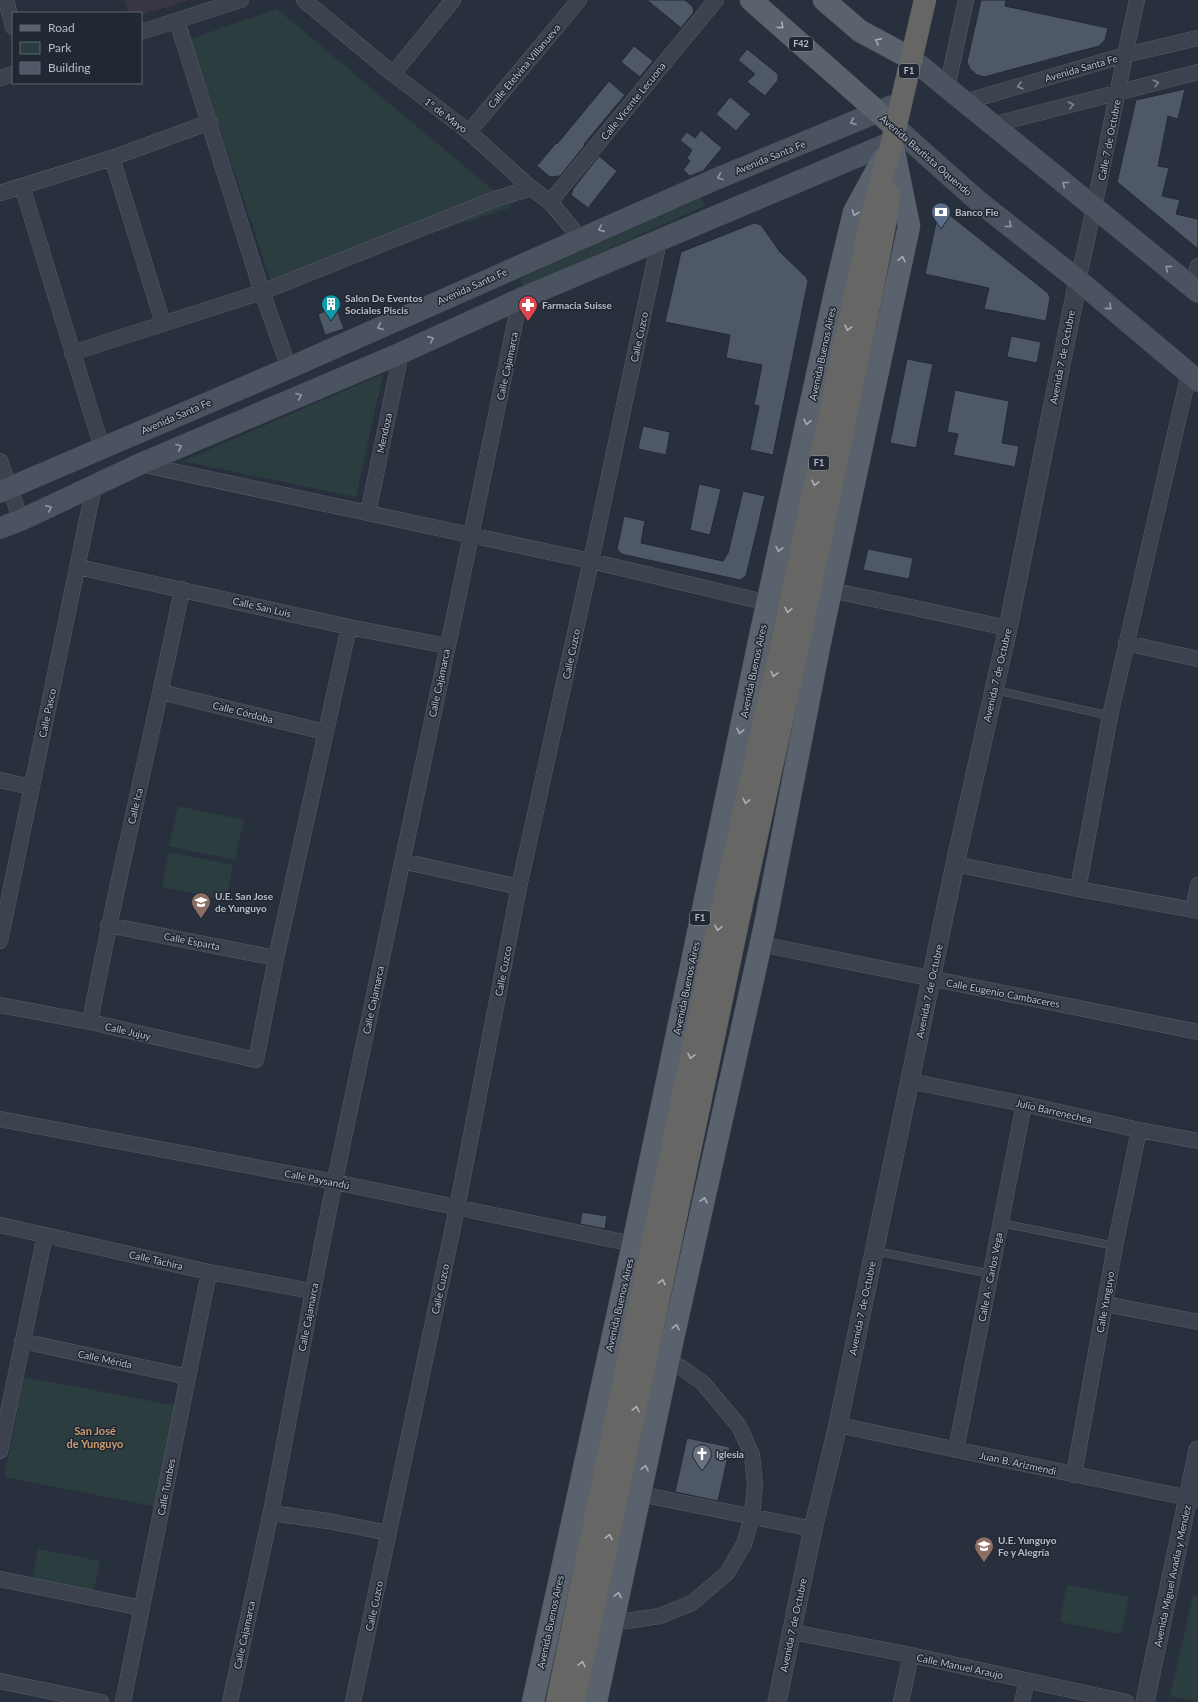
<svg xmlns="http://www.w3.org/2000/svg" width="1198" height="1702" font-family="Lato,sans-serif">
<rect width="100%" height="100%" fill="#28303d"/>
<path fill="#383642" d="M 124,0 L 189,0 L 141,15 L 141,13 L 128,13 Z"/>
<path fill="#2b3d3f" d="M 277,9 L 513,207 L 272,284 L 190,39 Z
M 701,198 L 705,206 L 525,286 L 521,283 L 521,278 Z
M 383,374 L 356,497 L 183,461 Z
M 178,806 L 244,820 L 235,860 L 169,846 Z
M 169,852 L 233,865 L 226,900 L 162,887 Z
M 24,1377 L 177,1406 L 157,1507 L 4,1477 Z
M 38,1549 L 100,1561 L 92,1598 L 31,1586 Z
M 1067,1585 L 1129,1597 L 1121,1634 L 1060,1622 Z
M 1193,1595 L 1198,1596 L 1198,1702 L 1170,1696 Z"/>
<path fill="#4f5866" stroke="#232a35" d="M 647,0 L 685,0 L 693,7 L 694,12 L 681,28 Z
M 981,0 L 1006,0 L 1005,6 L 1108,28 L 1105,40 L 1099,46 L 984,77 L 977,75 L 970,69 L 967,62 Z
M 634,46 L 653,61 L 640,77 L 621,62 Z
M 747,49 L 778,74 L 778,80 L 765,96 L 747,82 L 755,74 L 738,60 Z
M 609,81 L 625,95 L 584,144 L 585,145 L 560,176 L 550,177 L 537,166 L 556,143 L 557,144 Z
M 1185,89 L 1178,119 L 1168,116 L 1158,166 L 1169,168 L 1162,196 L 1180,200 L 1176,214 L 1198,219 L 1198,249 L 1117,182 L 1136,100 Z
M 730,97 L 751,114 L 736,131 L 716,114 Z
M 701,130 L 722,148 L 703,171 L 690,176 L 683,170 L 690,161 L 687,158 L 692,150 L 680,140 L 687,132 L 695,138 Z
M 599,156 L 617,171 L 588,208 L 571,195 L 573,189 Z
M 947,213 L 1048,293 L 1050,298 L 1046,321 L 984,309 L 989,288 L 925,274 L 937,218 Z
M 754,223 L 761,225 L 780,252 L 806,277 L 808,281 L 773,455 L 750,450 L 759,406 L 754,405 L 762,365 L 726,358 L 730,335 L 665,322 L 681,252 Z
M 336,307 L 344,329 L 325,335 L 318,314 Z
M 1011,336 L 1041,342 L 1037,363 L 1007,357 Z
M 907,359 L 933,364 L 916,448 L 890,443 Z
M 955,390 L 1009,401 L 1002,443 L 1019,446 L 1015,467 L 953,455 L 958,434 L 947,432 Z
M 643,426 L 670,432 L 666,455 L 638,449 Z
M 699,484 L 721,489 L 710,535 L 690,530 Z
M 743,491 L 765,496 L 746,576 L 740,580 L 621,554 L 617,549 L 624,516 L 645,521 L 641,543 L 723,561 L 728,553 Z
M 868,549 L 913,558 L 909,579 L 863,570 Z
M 582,1212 L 607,1216 L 605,1229 L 580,1224 Z
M 687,1438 L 730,1447 L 718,1501 L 675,1492 Z"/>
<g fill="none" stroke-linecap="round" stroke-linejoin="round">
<g stroke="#575e68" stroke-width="8">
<path id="service" d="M 995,690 L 1110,716
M 1001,1223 L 1115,1246
M 875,1251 L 991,1274"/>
</g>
<g stroke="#575e68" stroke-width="16">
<path id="minor" d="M 6,0 L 13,27
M 304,0 L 393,74 L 469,132 L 531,188 L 550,202 L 572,228 L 576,240
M 177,21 L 262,292 L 289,368
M 141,32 L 241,0
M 393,74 L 453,0
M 0,78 L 13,74
M 947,88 L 966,0
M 965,102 L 1125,55 L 1198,38
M 992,125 L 1198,72
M 469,132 L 579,0
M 112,158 L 163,323
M 22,186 L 102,448
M 0,193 L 112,158 L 210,122
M 550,202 L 716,0
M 1078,280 C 1100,187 1116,93 1137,0
M 1192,287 L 1198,266
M 72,353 L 262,292 L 495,199 L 531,188
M 0,461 L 21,520
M 140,464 L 591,561 L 768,603
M 368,513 L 401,353
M 78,567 L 349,627 L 447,646
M 831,590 L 1008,628
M 1126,643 L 1198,659
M 161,692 L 325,732
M 0,780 L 31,787
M 402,861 L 519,887
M 955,864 L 1078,889 L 1198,911
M 1078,889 L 1110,716 L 1189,373
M 1193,910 L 1198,885
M 108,925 L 276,958
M 0,941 L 94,486
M 760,944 L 1198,1032
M 0,1005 L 90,1022 L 256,1060 L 276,958 L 349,627
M 90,1022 C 117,877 153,734 182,589
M 909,1081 L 1024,1104 L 1139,1130 L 1198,1141
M 0,1119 L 335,1182 L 633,1244
M 0,1225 L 209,1272 L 312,1291
M 1105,1304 L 1198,1322
M 22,1341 L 188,1377
M 838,1425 L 1198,1500
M 956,1450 L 1024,1104
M 0,1451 L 45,1235
M 1074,1475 L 1115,1246 L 1139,1130
M 640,1494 L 813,1529
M 271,1513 L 328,1521 L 389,1533
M 0,1579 L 142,1608
M 612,1623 L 660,1616 L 692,1603 L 727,1573 L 744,1544 L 752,1517 L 755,1485 L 752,1455 L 739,1426 L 702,1382 L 682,1368 L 668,1361
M 792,1632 L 911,1655 L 1126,1702
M 0,1681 L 101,1702
M 123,1702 L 209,1272
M 230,1702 C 243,1639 258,1575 271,1512 C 293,1401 312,1290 335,1180 C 397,886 460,593 520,299
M 353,1702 L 457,1208 L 519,887 L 591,561 L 659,241
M 901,1702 L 911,1655
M 1022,1702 L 1027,1681"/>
</g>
<g stroke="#575e68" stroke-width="19">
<path id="tertiary" d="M 777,1702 L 813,1529 L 838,1425 L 955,864 L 1008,628 L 1078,280
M 1145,1702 L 1198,1450"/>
</g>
<g stroke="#454c57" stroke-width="22">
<path id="secondary" d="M 912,59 L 1198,292
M 896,128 L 978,201 L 1078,280 L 1198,381
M 0,492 L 289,368 L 716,179 L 892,106
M 0,528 L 21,520 L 140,464 L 401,353 L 520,299 L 892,142"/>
</g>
<g stroke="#454c57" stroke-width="23">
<path id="primary" d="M 751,0 L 896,128
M 824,0 L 860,31 L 912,59
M 533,1702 L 633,1244 L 761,632 L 836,288 L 854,212 L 883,159
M 596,1702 L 672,1343 L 765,925 L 820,642 L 909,226 L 892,142"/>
</g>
<g stroke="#444b55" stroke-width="23">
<path id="trunk" d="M 557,1702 L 720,918 L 783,636 L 872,214 L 892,142 L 925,0
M 574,1702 L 738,922 L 800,638 L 872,292 L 887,214 L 889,195"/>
</g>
<use href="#service" stroke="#3c434e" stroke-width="7"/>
<use href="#minor" stroke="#3c434e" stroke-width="15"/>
<use href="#tertiary" stroke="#3c434e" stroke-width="18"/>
<use href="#secondary" stroke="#4b5260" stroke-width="21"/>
<use href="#primary" stroke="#5a626d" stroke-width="22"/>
<use href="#trunk" stroke="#666664" stroke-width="22"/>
</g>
<defs><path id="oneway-chevron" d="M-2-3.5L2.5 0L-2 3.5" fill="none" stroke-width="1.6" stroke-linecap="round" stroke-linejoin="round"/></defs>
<g stroke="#a5acb6">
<use href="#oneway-chevron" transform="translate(781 26) rotate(41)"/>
<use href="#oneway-chevron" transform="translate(878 41) rotate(-152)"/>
<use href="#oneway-chevron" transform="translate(855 213) rotate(110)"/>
<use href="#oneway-chevron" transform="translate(902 259) rotate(-78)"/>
<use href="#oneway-chevron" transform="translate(807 422) rotate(102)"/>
<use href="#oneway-chevron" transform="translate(779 549) rotate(102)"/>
<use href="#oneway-chevron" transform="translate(740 731) rotate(102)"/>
<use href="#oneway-chevron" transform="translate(704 1200) rotate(-78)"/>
<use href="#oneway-chevron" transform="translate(676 1327) rotate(-78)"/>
<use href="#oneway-chevron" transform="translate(645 1468) rotate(-78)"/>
<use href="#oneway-chevron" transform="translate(618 1595) rotate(-78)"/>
</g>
<g stroke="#808791">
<use href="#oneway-chevron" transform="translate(1156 83) rotate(-14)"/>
<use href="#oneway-chevron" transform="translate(1020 86) rotate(164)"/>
<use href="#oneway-chevron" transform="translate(1071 105) rotate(-14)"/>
</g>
<g stroke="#9298a4">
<use href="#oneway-chevron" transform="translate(853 122) rotate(158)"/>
<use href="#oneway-chevron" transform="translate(720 177) rotate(157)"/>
<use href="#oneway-chevron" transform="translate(1065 184) rotate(-141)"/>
<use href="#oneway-chevron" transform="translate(1009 225) rotate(39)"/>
<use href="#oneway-chevron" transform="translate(601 229) rotate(156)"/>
<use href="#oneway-chevron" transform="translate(1168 268) rotate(-141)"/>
<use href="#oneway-chevron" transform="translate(1109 307) rotate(40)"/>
<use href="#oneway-chevron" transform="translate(380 327) rotate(156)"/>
<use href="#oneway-chevron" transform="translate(431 339) rotate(-24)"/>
<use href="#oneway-chevron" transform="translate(299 396) rotate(-23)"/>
<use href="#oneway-chevron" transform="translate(179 447) rotate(-23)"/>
<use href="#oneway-chevron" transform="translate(49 508) rotate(-25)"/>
</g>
<g stroke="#acb1b9">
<use href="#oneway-chevron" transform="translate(848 328) rotate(102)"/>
<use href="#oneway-chevron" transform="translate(815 483) rotate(102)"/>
<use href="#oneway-chevron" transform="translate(788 610) rotate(102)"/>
<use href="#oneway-chevron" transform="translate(774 674) rotate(103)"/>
<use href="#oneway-chevron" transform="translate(746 801) rotate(103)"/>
<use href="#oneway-chevron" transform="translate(718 928) rotate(102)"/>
<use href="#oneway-chevron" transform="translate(691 1056) rotate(102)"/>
<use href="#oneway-chevron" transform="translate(662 1282) rotate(-78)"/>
<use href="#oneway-chevron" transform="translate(636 1409) rotate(-78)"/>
<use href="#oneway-chevron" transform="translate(609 1537) rotate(-78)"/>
<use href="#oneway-chevron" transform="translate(582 1664) rotate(-78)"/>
</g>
<defs>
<g id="bank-pin" transform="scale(1)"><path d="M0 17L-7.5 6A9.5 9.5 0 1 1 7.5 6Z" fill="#5c6f8a" stroke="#212833"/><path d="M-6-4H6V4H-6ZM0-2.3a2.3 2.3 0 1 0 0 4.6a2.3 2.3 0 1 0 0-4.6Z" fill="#fff"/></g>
<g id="building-pin" transform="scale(1)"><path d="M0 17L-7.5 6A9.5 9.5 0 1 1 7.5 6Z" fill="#0f9aa8" stroke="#212833"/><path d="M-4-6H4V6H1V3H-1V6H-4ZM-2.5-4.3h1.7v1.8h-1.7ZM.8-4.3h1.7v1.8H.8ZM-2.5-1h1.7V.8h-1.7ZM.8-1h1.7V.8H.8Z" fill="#fff"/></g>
<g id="pharmacy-pin" transform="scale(1)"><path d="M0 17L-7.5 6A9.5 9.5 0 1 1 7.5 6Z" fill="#e0444e" stroke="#212833"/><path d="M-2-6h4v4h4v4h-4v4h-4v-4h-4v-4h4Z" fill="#fff"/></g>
<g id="school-pin" transform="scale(1)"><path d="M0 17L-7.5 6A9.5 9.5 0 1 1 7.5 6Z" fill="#8d6e63" stroke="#212833"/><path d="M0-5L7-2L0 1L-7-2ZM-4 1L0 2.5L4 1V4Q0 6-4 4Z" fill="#fff"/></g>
<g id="church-pin" transform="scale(1)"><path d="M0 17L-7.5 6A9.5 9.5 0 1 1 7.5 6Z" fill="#6b7280" stroke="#212833"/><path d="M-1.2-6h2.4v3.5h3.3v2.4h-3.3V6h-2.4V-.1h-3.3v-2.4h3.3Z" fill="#fff"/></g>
</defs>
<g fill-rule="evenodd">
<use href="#bank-pin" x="941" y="212"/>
<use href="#building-pin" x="331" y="304"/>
<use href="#pharmacy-pin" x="528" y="305"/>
<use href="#school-pin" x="201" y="902"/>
<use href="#church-pin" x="702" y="1454"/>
<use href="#school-pin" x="984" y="1546"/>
</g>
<g text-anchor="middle" stroke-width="3" stroke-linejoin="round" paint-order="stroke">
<g fill="#212833" stroke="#8b919b" stroke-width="1">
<rect x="789" y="37" width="24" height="14" rx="3"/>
<rect x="899" y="64" width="20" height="14" rx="3"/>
<rect x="809" y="456" width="20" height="14" rx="3"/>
<rect x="690" y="911" width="20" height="14" rx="3"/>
</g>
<g font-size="9" font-weight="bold" fill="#b8bec8">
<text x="801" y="47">F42</text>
<text x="909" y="74">F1</text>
<text x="819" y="466">F1</text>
<text x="700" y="921">F1</text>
</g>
<g font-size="10" fill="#b8bec8" stroke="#212833">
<text transform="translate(524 66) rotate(-50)" y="4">Calle Etelvina Villanueva</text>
<text transform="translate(1081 68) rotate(-16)" y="4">Avenida Santa Fe</text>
<text transform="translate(633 101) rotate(-51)" y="4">Calle Vicente Lecuona</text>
<text transform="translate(446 115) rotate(37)" y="4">1º de Mayo</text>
<text transform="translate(1109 140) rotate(-79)" y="4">Calle 7 de Octubre</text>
<text transform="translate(926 155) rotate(41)" y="4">Avenida Bautista Oquendo</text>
<text transform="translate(770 157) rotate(-22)" y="4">Avenida Santa Fe</text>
<text transform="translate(472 286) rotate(-24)" y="4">Avenida Santa Fe</text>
<text transform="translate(639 337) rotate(-78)" y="4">Calle Cuzco</text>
<text transform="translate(822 354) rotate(-78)" y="4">Avenida Buenos Aires</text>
<text transform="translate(1062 357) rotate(-79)" y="4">Avenida 7 de Octubre</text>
<text transform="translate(507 366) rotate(-78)" y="4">Calle Cajamarca</text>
<text transform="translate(176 416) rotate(-23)" y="4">Avenida Santa Fe</text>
<text transform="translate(384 433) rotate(-78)" y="4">Mendoza</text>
<text transform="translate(262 607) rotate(13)" y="4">Calle San Luis</text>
<text transform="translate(571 654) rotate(-78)" y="4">Calle Cuzco</text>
<text transform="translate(753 671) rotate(-78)" y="4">Avenida Buenos Aires</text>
<text transform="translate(997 675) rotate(-77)" y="4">Avenida 7 de Octubre</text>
<text transform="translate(439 683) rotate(-78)" y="4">Calle Cajamarca</text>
<text transform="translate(243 712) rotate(14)" y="4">Calle Córdoba</text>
<text transform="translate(47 713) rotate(-78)" y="4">Calle Pasco</text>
<text transform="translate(135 806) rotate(-77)" y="4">Calle Ica</text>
<text transform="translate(192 941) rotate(11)" y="4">Calle Esparta</text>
<text transform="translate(503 971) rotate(-79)" y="4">Calle Cuzco</text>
<text transform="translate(686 988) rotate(-78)" y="4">Avenida Buenos Aires</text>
<text transform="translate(929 991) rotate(-78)" y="4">Avenida 7 de Octubre</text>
<text transform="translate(1003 993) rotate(11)" y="4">Calle Eugenio Cambaceres</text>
<text transform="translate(373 1000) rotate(-78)" y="4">Calle Cajamarca</text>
<text transform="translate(128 1031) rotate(13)" y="4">Calle Jujuy</text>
<text transform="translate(1054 1111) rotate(13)" y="4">Julio Barrenechea</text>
<text transform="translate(317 1179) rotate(11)" y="4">Calle Paysandú</text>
<text transform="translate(156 1260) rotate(13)" y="4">Calle Táchira</text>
<text transform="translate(990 1277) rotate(-79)" y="4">Calle A - Carlos Vega</text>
<text transform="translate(440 1289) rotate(-78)" y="4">Calle Cuzco</text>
<text transform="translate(1105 1302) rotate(-80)" y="4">Calle Yunguyo</text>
<text transform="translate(619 1305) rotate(-77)" y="4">Avenida Buenos Aires</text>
<text transform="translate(862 1308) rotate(-78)" y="4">Avenida 7 de Octubre</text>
<text transform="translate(308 1317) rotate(-79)" y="4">Calle Cajamarca</text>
<text transform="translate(105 1359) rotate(12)" y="4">Calle Mérida</text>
<text transform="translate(1018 1463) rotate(12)" y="4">Juan B. Arizmendi</text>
<text transform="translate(166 1487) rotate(-79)" y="4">Calle Tumbes</text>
<text transform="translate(1172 1576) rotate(-78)" y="4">Avenida Miguel Avadia y Mendez</text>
<text transform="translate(374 1606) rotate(-78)" y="4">Calle Cuzco</text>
<text transform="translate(550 1622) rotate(-78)" y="4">Avenida Buenos Aires</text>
<text transform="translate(793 1625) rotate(-78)" y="4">Avenida 7 de Octubre</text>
<text transform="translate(244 1635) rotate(-78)" y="4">Calle Cajamarca</text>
<text transform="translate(960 1666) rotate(12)" y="4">Calle Manuel Araujo</text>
</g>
<g font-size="10" font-weight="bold" fill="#b8bec8" stroke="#212833" text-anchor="start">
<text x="955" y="216">Banco Fie</text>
<text x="345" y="302">Salon De Eventos<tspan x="345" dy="12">Sociales Piscis</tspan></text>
<text x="542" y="309">Farmacia Suisse</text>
<text x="215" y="900">U.E. San Jose<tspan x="215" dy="12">de Yunguyo</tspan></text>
<text x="716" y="1458">Iglesia</text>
<text x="998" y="1544">U.E. Yunguyo<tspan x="998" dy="12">Fe y Alegría</tspan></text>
</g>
<g font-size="11" font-weight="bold" fill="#c99c72" stroke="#212833">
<text x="95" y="1435">San José<tspan x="95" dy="13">de Yunguyo</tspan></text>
</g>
</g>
<rect x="12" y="12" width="130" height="72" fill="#212833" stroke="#5d646f"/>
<rect x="20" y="25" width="20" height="6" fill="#5a626d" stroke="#5d646f"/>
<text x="48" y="32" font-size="12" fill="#b8bec8">Road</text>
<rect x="20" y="42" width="20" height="12" fill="#2b3d3f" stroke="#5d646f"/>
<text x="48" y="52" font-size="12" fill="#b8bec8">Park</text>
<rect x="20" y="62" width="20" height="12" fill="#4f5866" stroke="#5d646f"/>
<text x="48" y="72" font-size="12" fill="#b8bec8">Building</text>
</svg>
